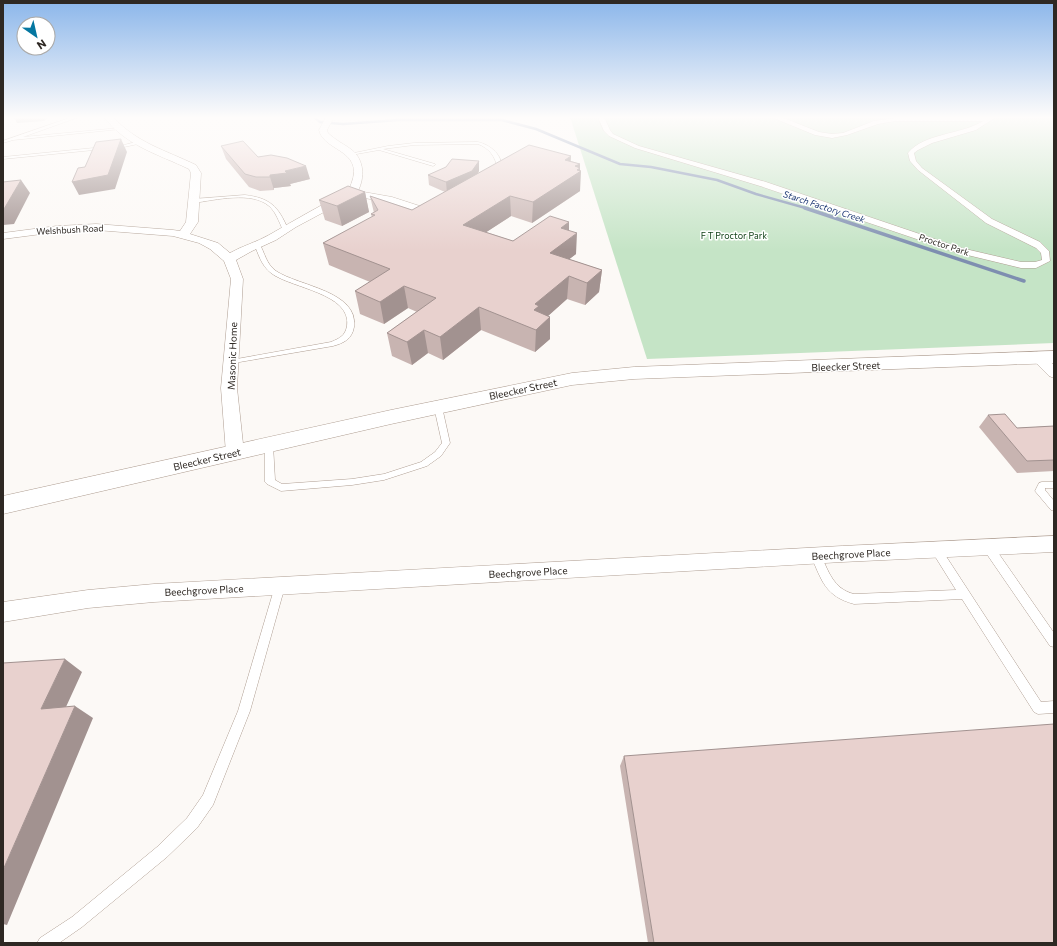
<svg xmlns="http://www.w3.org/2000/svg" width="1057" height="946" font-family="Commissioner,sans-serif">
<rect width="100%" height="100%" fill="#fcf9f6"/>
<path fill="#c5e4c6" d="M 570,117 L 1054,117 L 1054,343 L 647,359 Z"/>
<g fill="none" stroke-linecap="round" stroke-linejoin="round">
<path stroke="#7e8eb0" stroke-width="2.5" d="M 314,117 L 320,122 L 343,124 L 398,120 L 502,120 L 536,129 L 620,164 L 651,167 L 717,180 L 756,194 L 809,209"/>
<path stroke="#7e8eb0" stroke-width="3.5" d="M 805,208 L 1024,281"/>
<g stroke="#af9e92" stroke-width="1">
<path id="service" d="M 72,117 L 79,117 L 23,137 L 119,128 L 121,129 L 13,140 L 3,143 L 3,141 Z
M 136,142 L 138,144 L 124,147 L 3,159 L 3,157 L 124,145 Z
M 478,142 C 491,145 504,156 501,170 L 494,172 L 494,171 L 497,168 C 496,157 489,148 478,144 L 414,145 L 383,149 L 435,164 L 435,165 L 433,166 L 379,150 L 351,155 L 349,154 L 388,146 L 414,143 Z
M 245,195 C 270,198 278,206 288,229 L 287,230 L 283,230 C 279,222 276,212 269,206 C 252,191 215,200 194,203 L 191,201 L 194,199 Z
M 255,243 L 259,243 C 265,253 266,264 276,271 C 298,286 359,291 354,327 C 352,339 344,343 333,346 L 228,364 L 228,360 L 231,360 L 331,342 C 340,338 345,336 347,326 C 352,293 290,288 271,273 C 261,265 259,255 254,244 Z
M 438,404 L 442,407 L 450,443 L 441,456 L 427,466 L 384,480 L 352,485 L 281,491 L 267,484 L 265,482 L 265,445 L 269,442 L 273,445 L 275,480 L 282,484 L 352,479 L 384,474 L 421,462 L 435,452 L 442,443 L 434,407 Z
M 1042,482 L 1054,482 L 1054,488 L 1045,488 L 1045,490 L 1054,501 L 1054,511 L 1051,510 L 1035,491 L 1039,483 Z
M 988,543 L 992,544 L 1054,633 L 1054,647 L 1050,646 L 984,550 L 983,547 L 984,544 Z
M 936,546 L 940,547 L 1041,702 L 1054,701 L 1054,713 L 1038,714 L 1034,712 L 962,599 L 854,604 C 825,596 822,581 811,556 L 812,553 L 816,552 L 820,553 C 828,570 833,589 854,594 L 956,590 L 931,550 L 932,547 Z
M 280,581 L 284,583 L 285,586 L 250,711 L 213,805 L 197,828 L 167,857 L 82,927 L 59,943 L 37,943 L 40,938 L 72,917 L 157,847 L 187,818 L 203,795 L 238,711 L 275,586 L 276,583 Z"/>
</g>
<g stroke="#af9e92" stroke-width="1">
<path id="pedestrian" d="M 598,117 L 604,117 L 610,130 L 613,134 L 639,146 L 766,182 L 961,248 L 1021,262 L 1035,262 L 1042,260 L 1041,253 L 1036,248 L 986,223 L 918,170 L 910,161 L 908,153 C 924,133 961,135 983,121 L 895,121 L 878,124 L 847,135 L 832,138 L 815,135 L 771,117 L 781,117 L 819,132 L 832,134 L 843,133 L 874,121 L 895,118 L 996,117 L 976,130 L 932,143 L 918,150 L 914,153 L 916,161 L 922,168 L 992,219 L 1040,242 L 1049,251 L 1050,261 L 1036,268 L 1021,268 L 955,252 L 760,186 L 635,148 L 609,136 L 604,131 Z"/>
</g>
<g stroke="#af9e92" stroke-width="1">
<path id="minor" d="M 104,117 L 113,117 C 137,143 165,150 196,165 L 201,173 L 198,222 L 190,234 L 218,243 L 230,253 C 242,246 257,242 269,235 C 295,220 321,205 348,191 C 370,149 324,153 319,130 L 326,117 L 334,117 L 327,130 L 328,133 C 335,140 344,144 352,150 C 364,160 365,177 358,191 L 392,197 L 432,210 L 433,212 L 428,215 L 386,202 L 354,196 L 296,227 L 276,240 L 252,251 L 236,260 L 243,279 L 237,388 L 244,453 L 241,457 L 235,459 L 229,457 L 226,453 L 221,388 L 231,279 L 224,261 L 210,249 L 199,243 L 173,236 L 96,230 L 57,232 L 3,239 L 3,233 L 57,226 L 96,224 L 173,230 L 180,231 L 186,222 L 191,173 L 189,169 C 158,154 126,146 104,117 Z
M 1037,352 L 1042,354 L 1054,365 L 1054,378 L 1049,376 L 1030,357 L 1032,354 Z
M 1054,536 L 1054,552 L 842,562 L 154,602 L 88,608 L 3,622 L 3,602 L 88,590 L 154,584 L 842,546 Z"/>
</g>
<g stroke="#af9e92" stroke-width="1">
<path id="tertiary" d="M 1054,351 L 1054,363 L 634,379 L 572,385 L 391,424 L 3,514 L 3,496 L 391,410 L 572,373 L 634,367 Z"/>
</g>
<use href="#service" fill="#fff" fill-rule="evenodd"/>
<use href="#pedestrian" fill="#fff" fill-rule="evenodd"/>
<use href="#minor" fill="#fff" fill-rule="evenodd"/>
<use href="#tertiary" fill="#fff" fill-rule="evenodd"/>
</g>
<path fill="#c8b4b1" d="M 221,146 L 258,157 L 310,179 L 290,184 L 291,186 L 274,188 L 274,190 L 260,191 L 249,187 L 226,159 Z
M 571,161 L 580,164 L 580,191 L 532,223 L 511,216 L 486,232 L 513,241 L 569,222 L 569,230 L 576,254 L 569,259 L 602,270 L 599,292 L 585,305 L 567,299 L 548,316 L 550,339 L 535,352 L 481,330 L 443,360 L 428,353 L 412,365 L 392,356 L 387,333 L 417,312 L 408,308 L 384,324 L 360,314 L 355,291 L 370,282 L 329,265 L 323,243 L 372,217 L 371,214 L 374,213 L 370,196 L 412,210 L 445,192 L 429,185 L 428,175 L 479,171 L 478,174 Z
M 365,192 L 369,212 L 342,226 L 325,220 L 319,200 Z
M 988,415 L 1017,428 L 1054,426 L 1054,471 L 1017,473 L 979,427 Z
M 624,756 L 1054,943 L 648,943 L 620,766 Z"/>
<path fill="#a29290" d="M 14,117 L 48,117 L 44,121 L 17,123 Z
M 121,139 L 127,152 L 115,189 L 79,195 L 72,182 Z
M 571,156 L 570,175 L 565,160 Z
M 479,161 L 479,171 L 473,181 L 447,193 L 446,182 Z
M 580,164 L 580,172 L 581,171 L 580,191 L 532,223 L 533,202 L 575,166 Z
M 306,166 L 310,179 L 290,184 L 291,186 L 274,188 L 274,190 L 270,177 L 270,175 L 285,171 Z
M 21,180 L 30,193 L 14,224 L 3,225 L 3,210 Z
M 365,192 L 369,212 L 342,226 L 337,206 Z
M 510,196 L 511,216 L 465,246 L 463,225 Z
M 569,222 L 569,239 L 577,233 L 576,254 L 549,275 L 550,253 L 561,228 Z
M 602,270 L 599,292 L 585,305 L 587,283 Z
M 569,276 L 567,299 L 539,324 L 550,317 L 550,339 L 535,352 L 536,330 L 534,310 L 535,304 Z
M 404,286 L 408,308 L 384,324 L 380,302 Z
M 479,307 L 481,330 L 443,360 L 440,337 Z
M 424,330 L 428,353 L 412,365 L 407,342 Z
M 65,659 L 82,672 L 60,720 L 41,709 Z
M 75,706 L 93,718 L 7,925 L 3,924 L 3,870 Z"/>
<path fill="#e8d1ce" stroke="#a29290" d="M 121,139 L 108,175 L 72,182 L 78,168 L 85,167 L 96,142 Z
M 243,141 L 258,157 L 271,155 L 287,158 L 306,166 L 285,171 L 287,173 L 270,175 L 270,177 L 256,177 L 245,174 L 221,146 Z
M 529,145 L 571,156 L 565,160 L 580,164 L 575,166 L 580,168 L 577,170 L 581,171 L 533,202 L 510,196 L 463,225 L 513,241 L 550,216 L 569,222 L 561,228 L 577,233 L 550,253 L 602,270 L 587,283 L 569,276 L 535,304 L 539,306 L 534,310 L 550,317 L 536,330 L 479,307 L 440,337 L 424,330 L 407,342 L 387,333 L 436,298 L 404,286 L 380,302 L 355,291 L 390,269 L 323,243 L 375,215 L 371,214 L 378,210 L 370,196 L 412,210 Z
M 452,159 L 479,161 L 472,171 L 446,182 L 428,175 L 446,167 Z
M 21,180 L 4,209 L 3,210 L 3,182 Z
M 348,186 L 365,192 L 337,206 L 319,200 Z
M 1005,414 L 1017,428 L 1054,426 L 1054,460 L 1027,461 L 988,415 Z
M 65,659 L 41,709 L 75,706 L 3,870 L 3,663 Z
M 1054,724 L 1054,943 L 654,943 L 624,756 Z"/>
<linearGradient id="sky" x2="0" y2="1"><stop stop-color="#8bb6ea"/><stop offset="0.47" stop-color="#fefcfb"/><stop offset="1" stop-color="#fefcfb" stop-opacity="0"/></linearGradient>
<rect width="1057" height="250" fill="url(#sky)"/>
<g text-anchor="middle" stroke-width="3" stroke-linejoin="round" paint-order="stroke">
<g font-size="9" font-style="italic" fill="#1e3974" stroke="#fff">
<text transform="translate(824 207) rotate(18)" y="3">Starch Factory Creek</text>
</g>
<g font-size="9" fill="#2e2823" stroke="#fff">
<text transform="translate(70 230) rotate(-3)" y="3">Welshbush Road</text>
<text transform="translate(944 245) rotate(18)" y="3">Proctor Park</text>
</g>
<g font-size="9" fill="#124219" stroke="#fff">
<text x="734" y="239">F T Proctor Park</text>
</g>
<g font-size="10" fill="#2e2823" stroke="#fff">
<text transform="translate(232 356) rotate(-88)" y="4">Masonic Home</text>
<text transform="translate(846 366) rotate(-2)" y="4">Bleecker Street</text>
<text transform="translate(523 389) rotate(-12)" y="4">Bleecker Street</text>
<text transform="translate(207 459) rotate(-13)" y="4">Bleecker Street</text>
<text transform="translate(851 554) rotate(-3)" y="4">Beechgrove Place</text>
<text transform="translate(528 572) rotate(-3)" y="4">Beechgrove Place</text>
<text transform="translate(204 590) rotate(-3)" y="4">Beechgrove Place</text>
</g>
</g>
<rect width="1057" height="946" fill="none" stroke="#2e2823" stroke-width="8"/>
<g transform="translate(36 36) rotate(146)"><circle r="19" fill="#ffffff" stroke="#aba9a7"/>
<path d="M0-3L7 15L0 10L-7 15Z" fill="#0577a1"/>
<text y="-6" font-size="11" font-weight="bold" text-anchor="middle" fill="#2e2823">N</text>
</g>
</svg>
